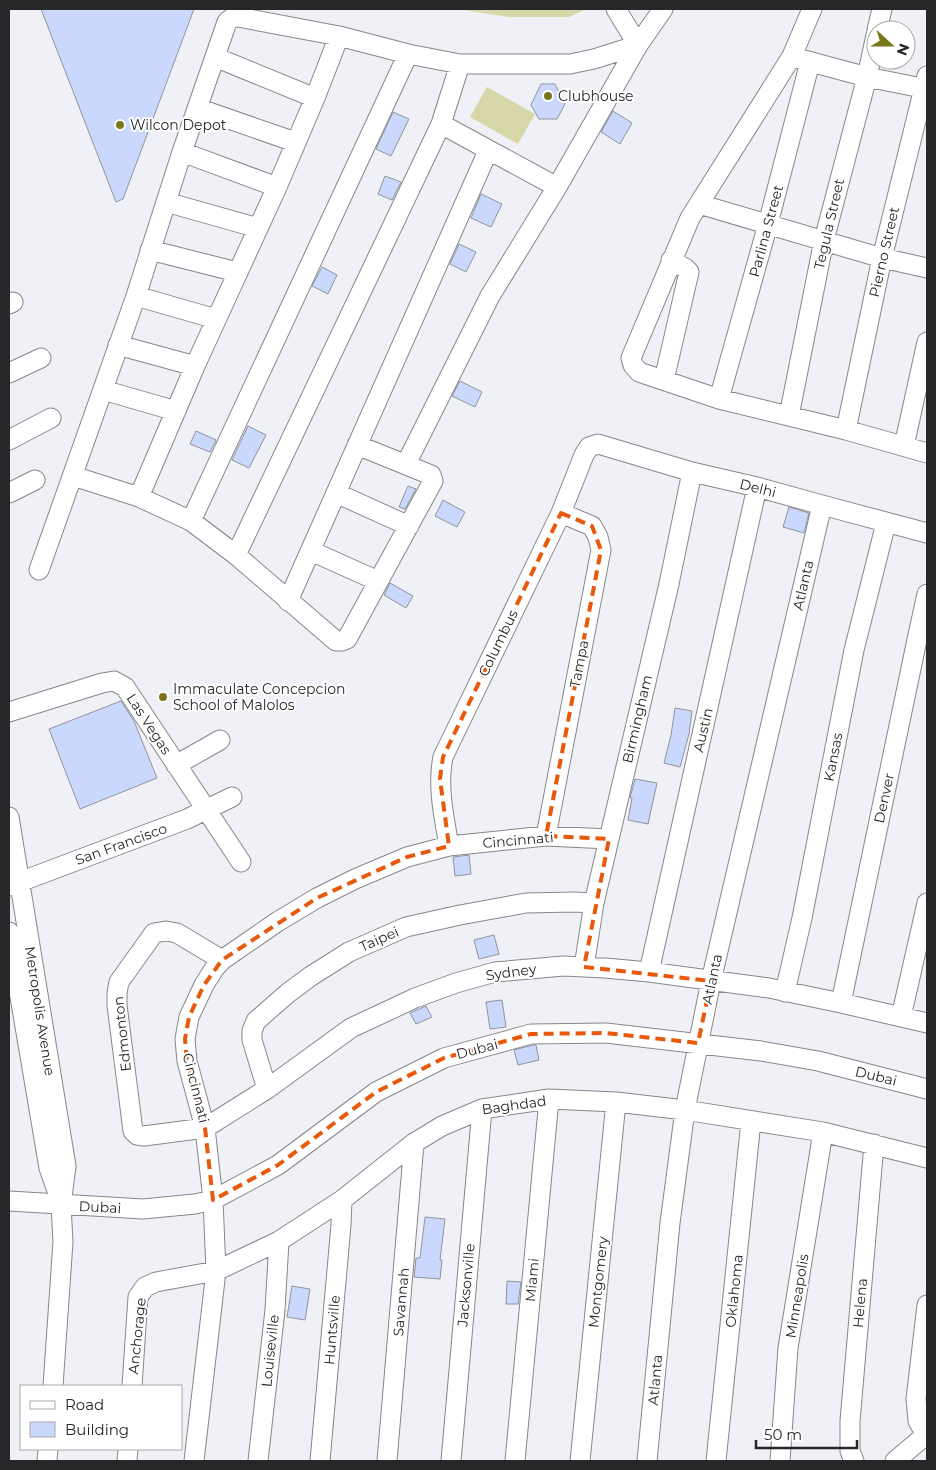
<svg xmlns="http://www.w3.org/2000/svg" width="936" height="1470" font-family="Montserrat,sans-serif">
<rect width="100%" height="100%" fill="#eff1f6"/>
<path fill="#d7d7a9" d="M 456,9 L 587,9 L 569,17 L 509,17 Z
M 487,87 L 535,114 L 518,144 L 470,117 Z"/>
<path fill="#cad8fd" stroke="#929499" d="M 41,9 L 194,9 L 123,199 L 116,202 Z
M 541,84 L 555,84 L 565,104 L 557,119 L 539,119 L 531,105 Z
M 613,111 L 632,123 L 620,144 L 601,132 Z
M 393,112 L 409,119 L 391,156 L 376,149 Z
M 385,176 L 401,182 L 392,200 L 378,194 Z
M 481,194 L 502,204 L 491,227 L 471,218 Z
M 459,244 L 476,252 L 466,272 L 450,264 Z
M 322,267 L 337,275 L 328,294 L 312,286 Z
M 460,381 L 482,392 L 475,407 L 452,396 Z
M 248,426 L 266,435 L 249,468 L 232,460 Z
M 196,431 L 216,440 L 210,452 L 190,444 Z
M 408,486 L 416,489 L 405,509 L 399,507 Z
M 443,500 L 465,512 L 457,527 L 435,516 Z
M 789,507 L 809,513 L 804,533 L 783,527 Z
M 390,583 L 413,596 L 406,608 L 384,595 Z
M 121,701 L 134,721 L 157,778 L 80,809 L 49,729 Z
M 675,708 L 692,711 L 689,734 L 680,767 L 664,763 L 671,735 Z
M 635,779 L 657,783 L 648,824 L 628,820 L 632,798 L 630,798 Z
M 469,855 L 471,874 L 455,876 L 453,857 Z
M 494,935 L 499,954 L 479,959 L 474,940 Z
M 502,1000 L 506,1027 L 490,1029 L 486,1002 Z
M 426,1006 L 432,1017 L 416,1024 L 410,1013 Z
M 533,1045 L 536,1045 L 539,1060 L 518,1065 L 514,1050 Z
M 425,1217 L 445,1219 L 440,1260 L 442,1260 L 440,1279 L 414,1277 L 416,1258 L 420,1258 Z
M 507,1281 L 521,1282 L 518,1304 L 506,1304 Z
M 292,1286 L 310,1289 L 305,1320 L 287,1317 Z"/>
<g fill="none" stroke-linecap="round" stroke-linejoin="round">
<g stroke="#85878b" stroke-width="21">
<path id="minor" d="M 616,9 L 638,45
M 812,9 L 792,56 L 690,218 L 631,358 L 633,365 L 639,372 L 719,399 L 846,430 L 927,453
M 877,30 L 882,9
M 215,57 L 315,98
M 800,59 L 867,77 L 927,89
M 197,108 L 295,142
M 441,124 L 557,187
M 182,152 L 277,187
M 166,202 L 258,228
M 699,204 L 882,258 L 927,268
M 150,250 L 237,272
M 136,296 L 216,319
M 9,304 L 13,302
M 118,345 L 195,366
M 9,373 L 41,358
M 664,380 L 689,272 L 685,268 L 671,260
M 103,390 L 176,411
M 719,399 L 768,224 L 810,62
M 789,416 L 824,240 L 867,77 L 876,35
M 846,430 L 882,258 L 927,76
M 9,440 L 51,418
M 904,446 L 927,342
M 406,464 L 490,296 L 557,187 L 638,45 L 663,9
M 73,476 L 139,497 L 191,521 L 236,555 L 336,641 L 342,641 L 347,639 L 433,481 L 431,475 L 357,445
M 9,493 L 35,480
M 336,493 L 409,526
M 139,497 L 195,366 L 277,187 L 315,98 L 339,36
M 191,521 L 408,54
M 311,551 L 378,581
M 236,555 L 441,124 L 460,64
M 39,570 L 136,296 L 182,152 L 227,22 L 233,17 L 238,17 L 339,36 L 408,54 L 460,64 L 570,64 L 594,59 L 638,45
M 288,601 L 488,151
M 9,712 L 102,683 L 114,681 L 125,687 L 241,862
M 176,765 L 220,740
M 9,817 L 66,1166 L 61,1205 L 63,1242 L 53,1386
M 546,836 L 601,550 L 598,537 L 592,526 L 561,513
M 449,846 C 444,817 437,786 443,757 L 561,513 L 584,455 L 589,447 L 598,444 L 692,472 L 757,487 L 822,505 L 927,533
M 9,886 L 187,819 L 232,797
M 9,932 L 49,1168 L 60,1199
M 222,960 L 177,933 L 166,931 L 154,933 L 119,982 L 117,993 L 117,1005 L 133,1131 L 137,1135 L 144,1136 L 205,1128 L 267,1089 L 351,1028 L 415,998 L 456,983 L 495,972 L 563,966 L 605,968 L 649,972 L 769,988 L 841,1003 L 927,1023
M 584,967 L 594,903 L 669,584 L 692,472
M 649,972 L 757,487
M 785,992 L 802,918 L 854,650 L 886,523
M 841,1003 L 918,635 L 927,594
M 901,1017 L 927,903
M 267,1089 L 252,1040 L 252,1031 L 256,1021 L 288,993 L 311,976 L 349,952 L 406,927 L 460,915 L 526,903 L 574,902 L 594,903
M 9,1201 L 143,1209 L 195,1204 L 213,1200 L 278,1165 L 376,1092 L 444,1058 L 531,1034 L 606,1033 L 761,1051 L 818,1061 L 927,1089
M 132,1386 L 138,1297 L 145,1287 L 156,1282 L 216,1271 L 279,1241 L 342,1200 L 414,1143 L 442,1126 L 482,1109 L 549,1099 L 616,1102 L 685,1110 L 823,1132 L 927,1158
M 926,1435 L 918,1421 L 916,1399 L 927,1305
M 47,1461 L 48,1449
M 127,1461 L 128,1449
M 194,1461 L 216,1271 L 213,1200 L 205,1128 L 187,1061 L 185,1039 L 189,1017 L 204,985 L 214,969 L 222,960 L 277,922 L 317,898 L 355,879 L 407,857 L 449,846 L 546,836 L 609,839
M 258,1461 L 275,1310 L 279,1241
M 320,1461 L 341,1225 L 342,1200
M 387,1461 L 414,1143
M 451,1461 L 482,1109
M 515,1461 L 549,1099
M 580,1461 L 616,1102
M 647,1461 L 670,1223 L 685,1110 L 711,981 L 822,505
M 716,1461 L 751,1121
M 780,1461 L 788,1348 L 823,1132
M 854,1461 L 850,1451 L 850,1421 L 874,1144
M 895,1461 L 927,1434"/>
</g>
<use href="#minor" stroke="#fff" stroke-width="19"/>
</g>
<path fill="none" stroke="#e8590c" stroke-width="4" stroke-dasharray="10 6" stroke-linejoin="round" d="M 561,513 L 592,526 L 601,550 L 546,836 L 609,839 L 584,967 L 711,981 L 698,1043 L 606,1033 L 531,1034 L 444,1058 L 376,1092 L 278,1165 L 213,1200 L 205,1128 L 187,1061 L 185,1039 L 189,1017 L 204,985 L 222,960 L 317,898 L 407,857 L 449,846 L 440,779 L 443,757 Z"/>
<g fill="#79771c" stroke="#fff" stroke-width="2">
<circle cx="548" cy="96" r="5"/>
<circle cx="120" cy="125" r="5"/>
<circle cx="163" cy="697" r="5"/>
</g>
<g text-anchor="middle" stroke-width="4" stroke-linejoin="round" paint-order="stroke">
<g font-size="14" fill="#272729" stroke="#fff" text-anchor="start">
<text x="558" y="101">Clubhouse</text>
<text x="130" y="130">Wilcon Depot</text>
<text x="173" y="694">Immaculate Concepcion<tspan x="173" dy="16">School of Malolos</tspan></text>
</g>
<g font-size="14" fill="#272729" stroke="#fff">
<text transform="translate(829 224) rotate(-77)" y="5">Tegula Street</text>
<text transform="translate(766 231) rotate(-75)" y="5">Parlina Street</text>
<text transform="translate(884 252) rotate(-77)" y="5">Pierno Street</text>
<text transform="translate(758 488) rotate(14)" y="5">Delhi</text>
<text transform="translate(803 585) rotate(-77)" y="5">Atlanta</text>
<text transform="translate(498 643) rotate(-64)" y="5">Columbus</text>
<text transform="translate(579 664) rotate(-79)" y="5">Tampa</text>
<text transform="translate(637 719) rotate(-77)" y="5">Birmingham</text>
<text transform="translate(149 724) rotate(57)" y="5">Las Vegas</text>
<text transform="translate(703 730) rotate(-77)" y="5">Austin</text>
<text transform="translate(833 757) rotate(-79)" y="5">Kansas</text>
<text transform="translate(884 798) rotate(-78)" y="5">Denver</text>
<text transform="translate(518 840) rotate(-5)" y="5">Cincinnati</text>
<text transform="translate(121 844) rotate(-20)" y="5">San Francisco</text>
<text transform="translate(379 939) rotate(-24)" y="5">Taipei</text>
<text transform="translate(511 972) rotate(-8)" y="5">Sydney</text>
<text transform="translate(712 979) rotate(-78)" y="5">Atlanta</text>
<text transform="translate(40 1011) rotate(81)" y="5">Metropolis Avenue</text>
<text transform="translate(122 1034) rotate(-96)" y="5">Edmonton</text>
<text transform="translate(477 1049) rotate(-15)" y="5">Dubai</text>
<text transform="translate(876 1076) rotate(14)" y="5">Dubai</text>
<text transform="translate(196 1088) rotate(76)" y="5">Cincinnati</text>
<text transform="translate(514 1105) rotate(-8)" y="5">Baghdad</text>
<text transform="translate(100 1207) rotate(3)" y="5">Dubai</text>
<text transform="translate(532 1280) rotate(-85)" y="5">Miami</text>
<text transform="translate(598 1282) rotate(-84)" y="5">Montgomery</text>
<text transform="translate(466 1285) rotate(-85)" y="5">Jacksonville</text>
<text transform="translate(734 1291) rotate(-84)" y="5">Oklahoma</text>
<text transform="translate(797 1296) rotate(-81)" y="5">Minneapolis</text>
<text transform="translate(401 1302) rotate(-85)" y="5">Savannah</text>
<text transform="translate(860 1303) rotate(-85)" y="5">Helena</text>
<text transform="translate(332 1330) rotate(-85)" y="5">Huntsville</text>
<text transform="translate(137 1336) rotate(-84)" y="5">Anchorage</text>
<text transform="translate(270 1351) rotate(-84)" y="5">Louiseville</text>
<text transform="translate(655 1380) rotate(-85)" y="5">Atlanta</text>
</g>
</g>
<rect width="936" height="1470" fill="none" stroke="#272729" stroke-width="20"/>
<rect x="20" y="1385" width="162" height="65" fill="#ffffff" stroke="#a9a9a9"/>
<rect x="30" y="1401" width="25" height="8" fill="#ffffff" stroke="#a9a9a9"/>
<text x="65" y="1410" font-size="15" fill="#272729">Road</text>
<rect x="30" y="1422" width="25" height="15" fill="#cad8fd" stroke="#a9a9a9"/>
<text x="65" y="1435" font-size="15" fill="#272729">Building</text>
<g transform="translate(891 45) rotate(111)"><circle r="24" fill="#ffffff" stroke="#a9a9a9"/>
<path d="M0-4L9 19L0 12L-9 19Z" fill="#79771c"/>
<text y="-8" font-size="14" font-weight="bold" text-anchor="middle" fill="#272729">N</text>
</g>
<path d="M756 1440v8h101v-8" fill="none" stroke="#272729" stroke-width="2.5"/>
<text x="764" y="1440" font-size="15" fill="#272729" stroke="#ffffff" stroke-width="4" paint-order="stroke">50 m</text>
</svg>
